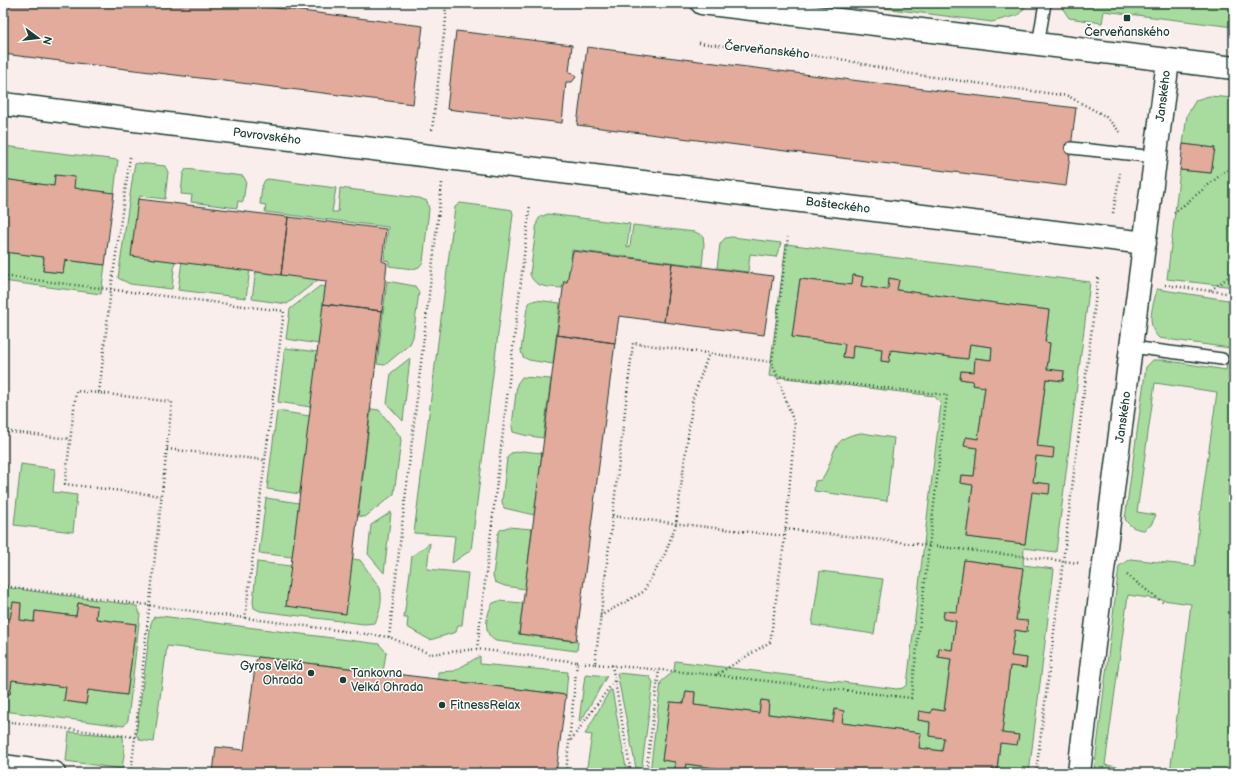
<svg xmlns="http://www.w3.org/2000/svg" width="1237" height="776" font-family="'Balsamiq Sans',sans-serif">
<rect width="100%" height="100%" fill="#f9eeeb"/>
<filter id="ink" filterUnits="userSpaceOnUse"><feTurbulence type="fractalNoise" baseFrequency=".025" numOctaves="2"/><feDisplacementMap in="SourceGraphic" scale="8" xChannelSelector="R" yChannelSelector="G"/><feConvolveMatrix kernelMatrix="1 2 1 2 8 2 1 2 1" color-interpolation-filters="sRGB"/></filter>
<g filter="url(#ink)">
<path fill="#a8dc9e" stroke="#648c69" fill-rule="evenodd" d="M 844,3 L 1029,3 L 1018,15 L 992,22 Z
M 1061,3 L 1234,3 L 1234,27 L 1104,11 L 1102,23 L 1069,18 L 1061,6 Z
M 1209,96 L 1234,98 L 1234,287 L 1167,279 L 1180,170 L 1211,173 L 1214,148 L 1183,144 L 1187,115 L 1196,100 Z
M 3,146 L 118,160 L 114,193 L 74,188 L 55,175 L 54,186 L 3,179 Z
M 138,163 L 165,166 L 168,172 L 165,199 L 140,196 L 132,254 L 175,260 L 172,289 L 130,284 L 118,278 L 134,168 L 135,164 Z
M 186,169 L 243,176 L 246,181 L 243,202 L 238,201 L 237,208 L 191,202 L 192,195 L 181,194 L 183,174 Z
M 268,179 L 336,188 L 332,212 L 338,212 L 340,188 L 419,198 L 427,201 L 429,209 L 423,262 L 419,267 L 413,269 L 389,266 L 389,261 L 384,260 L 388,227 L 265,212 L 266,205 L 260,204 L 262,186 L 265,180 Z
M 460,203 L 507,209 L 512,210 L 513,214 L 471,550 L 452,563 L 455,536 L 414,533 L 455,207 Z
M 548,214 L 630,224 L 627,247 L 630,247 L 633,225 L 695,232 L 703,236 L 704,245 L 702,266 L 572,250 L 568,282 L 564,281 L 562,288 C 550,287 534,288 530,274 L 537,222 L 540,217 Z
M 732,237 L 781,243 L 776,257 L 750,254 L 748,272 L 717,268 L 720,244 L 725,238 Z
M 3,239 L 6,240 L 4,252 L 44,257 L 43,271 L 63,273 L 65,260 L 105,265 L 101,294 L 3,281 Z
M 786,244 L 1090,282 L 1056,552 L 1024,548 L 1023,565 L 1054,569 L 1029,773 L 992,773 L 992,769 L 997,769 L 1000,743 L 1017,744 L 1018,735 L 1002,733 L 1010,666 L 1026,667 L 1027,658 L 1011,656 L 1015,630 L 1026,632 L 1016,620 L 1023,568 L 964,560 L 957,612 L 944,611 L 943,619 L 956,621 L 952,650 L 939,648 L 938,657 L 951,659 L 944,711 L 933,709 L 931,713 L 919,712 L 918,720 L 930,722 L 929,736 L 944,738 L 942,751 L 919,748 L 921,733 L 842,723 L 843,711 L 835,710 L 833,722 L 768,714 L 769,701 L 761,700 L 759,713 L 694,705 L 695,692 L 686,691 L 684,703 L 670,702 L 662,760 L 675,762 L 675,771 L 684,772 L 686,764 L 750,773 L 650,773 L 661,682 L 674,671 L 675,661 L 897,689 L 903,688 L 907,684 L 941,403 L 934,396 L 769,376 ZM 854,275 L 863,277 L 861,286 L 888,290 L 889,278 L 899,280 L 897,290 L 1049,310 L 1045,342 L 1050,343 L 1047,369 L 1064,372 L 1063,381 L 1046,379 L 1025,544 L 966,537 L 973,485 L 960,483 L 961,475 L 974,476 L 977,448 L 966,437 L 978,439 L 985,387 L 972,385 L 973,381 L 960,379 L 961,371 L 974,372 L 976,358 L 991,360 L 992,347 L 970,344 L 967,359 L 891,350 L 889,362 L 881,361 L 882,349 L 853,345 L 852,358 L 843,357 L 845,344 L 792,337 L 800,279 L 852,285 Z
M 182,261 L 250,269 L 246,298 L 178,290 Z
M 256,270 L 319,279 L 287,304 L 252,299 Z
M 387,281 L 415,286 L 419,292 L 413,337 L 410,344 L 385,365 L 377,364 Z
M 320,286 L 326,287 L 319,344 L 286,339 L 290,309 Z
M 1157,289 L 1234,301 L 1234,773 L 1170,773 L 1191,604 L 1128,595 L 1105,765 L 1125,768 L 1124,773 L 1094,772 L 1119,566 L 1130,559 L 1195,566 L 1199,521 L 1217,392 L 1155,383 L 1137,512 L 1156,515 L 1151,525 L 1144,530 C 1135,529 1130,527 1125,519 L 1146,367 L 1153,360 L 1163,360 L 1226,370 L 1230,348 L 1159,338 C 1145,324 1153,307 1157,289 Z
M 536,300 L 560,303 L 553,364 L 529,360 L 523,357 L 521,351 L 527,308 L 530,302 Z
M 285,348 L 318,352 L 311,407 L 278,402 Z
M 410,358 L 403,421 L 387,404 L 391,373 Z
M 522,377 L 551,379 L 543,438 L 524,435 L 513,432 L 512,426 L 517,384 Z
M 371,409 L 379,410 L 400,436 L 401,441 L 394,494 L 365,517 L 358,516 Z
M 277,411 L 310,416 L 300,494 L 267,489 Z
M 862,433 L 894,438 L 887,501 L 814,491 L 815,481 L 821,480 C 837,459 827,437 862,433 Z
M 522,451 L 542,453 L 534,515 L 504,508 L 502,502 L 507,458 L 511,453 Z
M 21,464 L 55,469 L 53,492 L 77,495 L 73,532 L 14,525 Z
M 266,498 L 299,503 L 292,557 L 259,553 Z
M 391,512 L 384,573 L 368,554 L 371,525 Z
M 508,527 L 532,529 L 525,589 L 505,586 L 495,582 L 493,576 L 498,534 L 500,530 Z
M 430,543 L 427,569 L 468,573 L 462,625 L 458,625 L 456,632 L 430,640 L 407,627 L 408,618 L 404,618 L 412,556 Z
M 352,559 L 360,560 L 380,588 C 383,599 380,613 375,623 L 364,624 L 260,611 L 254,608 L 253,602 L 257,562 L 291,566 Z
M 820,571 L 883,579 L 874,634 L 812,625 Z
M 3,587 L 133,605 L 138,607 L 140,614 L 128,720 L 124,726 L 3,711 L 3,693 L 10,694 L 12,680 L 66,687 L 64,701 L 86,704 L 88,690 L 127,695 L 136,624 L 96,619 L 97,606 L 78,603 L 76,616 L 35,611 L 34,622 L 20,620 L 21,603 L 13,602 L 10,619 L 3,618 Z
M 499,601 L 523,603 L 519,634 L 578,642 L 577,651 L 496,641 C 482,635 486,614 493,603 Z
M 161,616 L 379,644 L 387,653 L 386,653 L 383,672 L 167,646 L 154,742 L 140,740 L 136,734 L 151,623 L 154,617 Z
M 480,656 L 480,664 L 568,672 L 566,695 L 438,679 L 438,672 L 454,671 Z
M 617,673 L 649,676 L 653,682 L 641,773 L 637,773 Z
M 586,674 L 607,676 L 581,721 L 579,721 L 585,675 Z
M 610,690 L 612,690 L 627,773 L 586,773 L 592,735 L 585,734 Z
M 69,732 L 123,736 L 124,755 L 122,769 L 66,761 Z"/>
<path fill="#e2ab9b" stroke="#1f3d34" d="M 3,3 L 236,3 L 423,26 L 413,104 L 3,54 Z
M 456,31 L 572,45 L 569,72 L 573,73 L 576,77 L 572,82 L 566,82 L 562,123 L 447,109 Z
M 587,47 L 1076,108 L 1066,186 L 577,125 Z
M 1183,144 L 1215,148 L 1211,173 L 1180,170 Z
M 55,175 L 75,177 L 74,188 L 114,193 L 105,265 L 65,260 L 63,273 L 43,271 L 44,257 L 4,252 L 6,240 L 3,239 L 3,179 L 54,186 Z
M 138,199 L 288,217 L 281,275 L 131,256 Z
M 288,217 L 386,229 L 382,261 L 387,263 L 382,311 L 323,304 L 326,281 L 281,275 Z
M 573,251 L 672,263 L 664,322 L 619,316 L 615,343 L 557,335 L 564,281 L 567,282 Z
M 672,263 L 773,276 L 764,335 L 664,322 Z
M 853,275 L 863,277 L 861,286 L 888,290 L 889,278 L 899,280 L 897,290 L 1049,310 L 1045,342 L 1050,343 L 1047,369 L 1064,371 L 1063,381 L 1046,379 L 1037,446 L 1054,448 L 1053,458 L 1036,456 L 1033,482 L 1050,484 L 1049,494 L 1032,492 L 1025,544 L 966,537 L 973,485 L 960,483 L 961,475 L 974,476 L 977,448 L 964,446 L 966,437 L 978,439 L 985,387 L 972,385 L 973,381 L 960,379 L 961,371 L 974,372 L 975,358 L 991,360 L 992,347 L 970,344 L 968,359 L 891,350 L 889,362 L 881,361 L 882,349 L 853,345 L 852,358 L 843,357 L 845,344 L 792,337 L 800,279 L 852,285 Z
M 323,304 L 382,311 L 346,614 L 286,606 Z
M 557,335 L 615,343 L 576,641 L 519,634 Z
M 964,560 L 1023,568 L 1016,620 L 1028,621 L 1027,632 L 1015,630 L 1011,656 L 1027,658 L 1026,668 L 1010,666 L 1002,733 L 1019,735 L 1017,745 L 1000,743 L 997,770 L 992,769 L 992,773 L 750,773 L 686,764 L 684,772 L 675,771 L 675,762 L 662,760 L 670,702 L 684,703 L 686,691 L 695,692 L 694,705 L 759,713 L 761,700 L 769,701 L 768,714 L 833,722 L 835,709 L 844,711 L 842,723 L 921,733 L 919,748 L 942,751 L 944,738 L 929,736 L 930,722 L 918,720 L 919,711 L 931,713 L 932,709 L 944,711 L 951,659 L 938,657 L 939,648 L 952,650 L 956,621 L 943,619 L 944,611 L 957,612 Z
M 13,602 L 21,603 L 20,620 L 34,622 L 35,611 L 76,616 L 78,603 L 97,606 L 96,619 L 136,624 L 127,695 L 88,690 L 86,704 L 64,701 L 66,687 L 12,680 L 10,694 L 3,693 L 3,618 L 10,619 Z
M 258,657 L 566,695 L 556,773 L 213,773 L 216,747 L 244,750 L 256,660 L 257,660 Z
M 151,767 L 196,773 L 150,773 Z"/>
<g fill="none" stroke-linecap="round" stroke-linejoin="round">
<g stroke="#1f3d34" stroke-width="14">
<path id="service" d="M 1038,45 L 1045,3
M 1071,148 L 1156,157
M 1132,347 L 1222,359"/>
</g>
<g stroke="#1f3d34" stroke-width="25">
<path id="minor" d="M 702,3 L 1234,68
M 3,104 L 1145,243
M 3,766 L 54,773
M 1079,773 C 1106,535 1137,298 1168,61"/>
</g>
<path stroke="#1f3d34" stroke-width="2.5" stroke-dasharray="1 3" stroke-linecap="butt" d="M 699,43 L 835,58 L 905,73 L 1068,96 L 1105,116 L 1120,132
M 1230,94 L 1234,99
M 432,130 L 446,19 L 445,3
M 130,157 L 111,289 L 99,393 L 172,402 L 131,773
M 1113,213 L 1120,173
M 1174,213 L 1234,164
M 3,276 L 284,311 L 245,618
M 1165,285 L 1234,294
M 1211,290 L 1234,273
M 99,393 L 76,391 L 65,484 L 162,496
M 3,431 L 70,439
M 167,449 L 265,460
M 612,516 L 785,536
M 785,529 L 1063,561 L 1098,278
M 1127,575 L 1165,604
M 3,586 L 389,637 L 430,654 L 477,649 L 577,662 L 566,773
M 600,616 L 643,592 L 665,554 L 676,524 L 693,398 L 709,353
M 389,637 L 442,183
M 477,649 L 530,205
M 577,662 L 595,664 L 633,343 L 772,362
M 595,664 L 716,675 L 770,642 L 785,536 L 795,425 L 772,362 L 788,237
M 612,665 L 631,773
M 716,675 L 911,698 L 947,395 L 778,376
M 3,721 L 135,737
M 571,740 L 614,681
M 646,773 L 659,670
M 1036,773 L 1063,561 L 1079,563"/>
<use href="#service" stroke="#fff" stroke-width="11"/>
<use href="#minor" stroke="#fff" stroke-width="22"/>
</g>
</g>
<g fill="#1f3d34" stroke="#fff" stroke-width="1.5">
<rect x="1123" y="14" width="8" height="8" rx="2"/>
<circle cx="311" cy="673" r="4"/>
<circle cx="343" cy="680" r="4"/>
<circle cx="442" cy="705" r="4"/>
</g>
<g text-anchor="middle" stroke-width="3" stroke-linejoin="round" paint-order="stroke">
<g font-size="12" fill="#1f3d34" stroke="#fff" text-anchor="start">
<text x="1127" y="36" text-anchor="middle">Červeňanského</text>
<text x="303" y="670" text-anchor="end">Gyros Velká<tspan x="303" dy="14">Ohrada</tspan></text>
<text x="351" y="677">Tankovna<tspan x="351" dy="14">Velká Ohrada</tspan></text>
<text x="450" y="709">FitnessRelax</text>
</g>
<g font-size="12" fill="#1f3d34" stroke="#fff">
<text transform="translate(767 50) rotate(6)" y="4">Červeňanského</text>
<text transform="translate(1163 96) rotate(-83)" y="4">Janského</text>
<text transform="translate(267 136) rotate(7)" y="4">Pavrovského</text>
<text transform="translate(838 205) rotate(7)" y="4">Bašteckého</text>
<text transform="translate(1123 417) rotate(-82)" y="4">Janského</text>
</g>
</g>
<rect width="1237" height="776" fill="none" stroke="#fff" stroke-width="16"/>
<rect x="8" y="8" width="1221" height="760" fill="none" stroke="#1f3d34" stroke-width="1.5" filter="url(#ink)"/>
<g transform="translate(38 38) rotate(105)" stroke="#ffffff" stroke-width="3" paint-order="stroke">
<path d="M0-3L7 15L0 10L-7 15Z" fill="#1f3d34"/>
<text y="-6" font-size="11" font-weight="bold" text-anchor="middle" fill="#1f3d34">N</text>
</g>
</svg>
